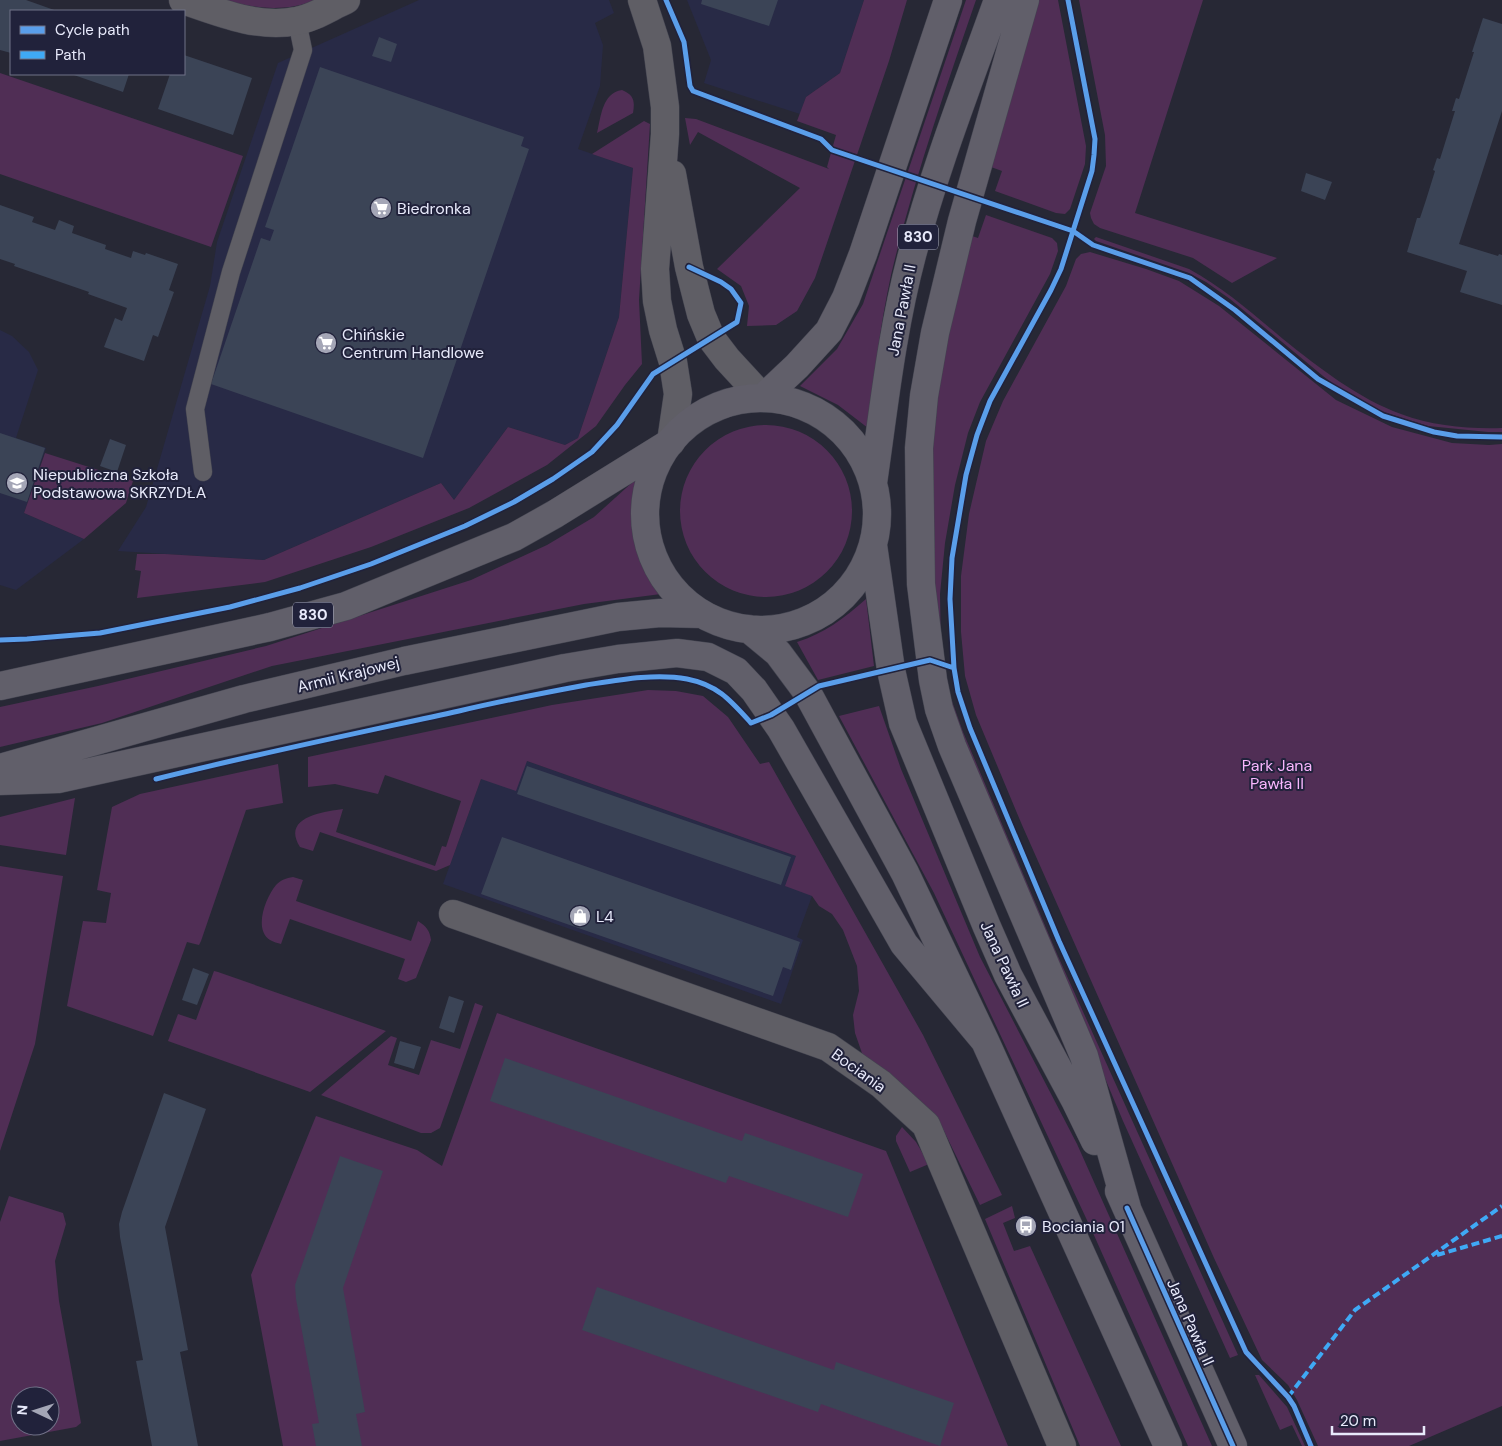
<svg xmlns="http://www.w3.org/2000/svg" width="1502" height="1446" font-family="'DM Sans',sans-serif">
<rect width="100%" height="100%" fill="#272835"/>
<path fill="#282a46" d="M 419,0 L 609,0 L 614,13 L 595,23 L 603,45 L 600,86 L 578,149 L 633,168 L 619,317 L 578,438 L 565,445 L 508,427 L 454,500 L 441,483 L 264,560 L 118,551 L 146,507 L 210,286 L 217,242 L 278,63 Z
M 687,0 L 864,0 L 840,73 L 806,97 L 800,114 L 704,83 L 711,60 Z
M 0,330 L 12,336 L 29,352 L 38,370 L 16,438 L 46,448 L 24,513 L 84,539 L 16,590 L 0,585 Z
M 527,761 L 796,856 L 812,896 L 797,937 L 803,940 L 781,1004 L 443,884 L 481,779 Z"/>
<path fill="#502e55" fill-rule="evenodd" d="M 225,0 L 316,0 C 287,12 254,9 225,0 Z
M 864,0 L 907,0 L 889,61 L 815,278 L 797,311 L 776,325 L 747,326 L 749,306 L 741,286 L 717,269 L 800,188 L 698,132 L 690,145 L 685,118 L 696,119 L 829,169 L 827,167 L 836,135 L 797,121 L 806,97 L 840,73 Z
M 966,0 L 976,0 C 945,90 913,182 891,275 C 880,326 874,377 868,428 L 838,405 L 800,386 L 837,349 L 863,304 Z
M 1039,0 L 1058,0 L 1086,146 L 1085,164 L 1070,209 L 1065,214 L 1056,213 L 995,191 L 1002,171 L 991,167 Z
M 1079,0 L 1203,0 L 1135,213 L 1277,258 L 1232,283 L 1193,258 L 1100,228 L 1094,224 L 1091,218 L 1090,213 L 1106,166 L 1105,135 Z
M 0,73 L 243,156 L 211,247 L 0,174 Z
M 622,90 C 634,95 635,101 633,113 L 597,133 C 601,117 602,93 622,90 Z
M 644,121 L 650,124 L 639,300 L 642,364 L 625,385 L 596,426 L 547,465 L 469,508 L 371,547 L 265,582 L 137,598 L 141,571 L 135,570 L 137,554 L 165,554 L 264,560 L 441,483 L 454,500 L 508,427 L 565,445 L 578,438 L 619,317 L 633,168 L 592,154 Z
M 986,215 L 1052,238 L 1057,243 L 1058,251 L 1050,274 L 980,402 L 968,433 L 955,485 L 945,543 L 940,594 L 941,649 L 934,617 L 932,466 L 934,423 L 942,358 L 969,235 L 978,238 Z
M 1096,237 L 1189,269 C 1224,288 1253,314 1283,339 C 1318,367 1359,399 1401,414 C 1433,426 1468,429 1502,428 L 1502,432 L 1488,432 L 1428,426 L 1375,409 L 1340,389 L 1323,376 L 1230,299 L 1206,282 L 1189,273 L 1096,241 L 1094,239 Z
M 1090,252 L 1146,269 L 1179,281 L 1219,306 L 1336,400 L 1392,427 L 1452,443 L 1489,445 L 1502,444 L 1502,1406 L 1409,1446 L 1318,1446 L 1297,1400 L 1288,1385 L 1262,1360 L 1214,1258 L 1022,825 L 976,715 L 965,676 L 961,632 L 961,576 L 969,514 L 986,441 L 1003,401 L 1066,286 L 1076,259 L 1081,254 Z
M680 511a86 86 0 1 1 172 0a86 86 0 1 1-172 0Z
M 45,453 L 133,481 L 126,503 L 84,539 L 24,513 Z
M 636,479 C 635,500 632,528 638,549 C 643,565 652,579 661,594 L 584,604 L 272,666 L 102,723 L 0,747 L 0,707 L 98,686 L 266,646 L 471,580 L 547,545 L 594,517 Z
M 866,599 L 874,666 L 818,680 L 797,642 C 825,633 843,619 866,599 Z
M 648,690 L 676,691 L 703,696 L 728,717 L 760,764 L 769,762 L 923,1035 L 1002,1195 L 980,1205 L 941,1125 L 863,1056 L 855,1033 L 853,1015 L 859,991 L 857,966 L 843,930 L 832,914 L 819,906 L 812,896 L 785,886 L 796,856 L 527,761 L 516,791 L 481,779 L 450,865 L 436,871 L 320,832 L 313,851 L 300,847 C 281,817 323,812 343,809 L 336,832 L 435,866 L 442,846 L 446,847 L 461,801 L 385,775 L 378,794 L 335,784 L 308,787 L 308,757 L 552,705 Z
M 948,690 L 963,732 L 1057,954 L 1238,1355 L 1230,1358 L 1123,1121 L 954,720 Z
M 879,706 L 901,769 L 980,957 L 1077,1144 L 1212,1446 L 1188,1446 L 1093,1233 L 934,893 L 839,716 Z
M 278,764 L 283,803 L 246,810 L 201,941 L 199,945 L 187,942 L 153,1036 L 67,1006 L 83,921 L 106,923 L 111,893 L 97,890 L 112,807 L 140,794 Z
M 75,798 L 66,855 L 0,845 L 0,817 Z
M 0,866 L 63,876 L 35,1044 L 0,1151 Z
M 293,877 L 303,880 L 296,901 L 411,941 L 418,921 C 426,926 430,931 431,940 L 416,978 L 406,982 L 398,979 L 405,959 L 290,919 L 281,944 C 278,943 273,942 270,940 C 253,929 266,897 276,885 C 281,880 286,878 293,877 Z
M 214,971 L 218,972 L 386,1031 L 310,1092 L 168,1041 L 178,1014 L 196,1020 Z
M 475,1003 L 483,1006 L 440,1128 L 431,1133 L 421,1133 L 321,1095 L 391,1036 L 397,1038 L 388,1065 L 419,1075 L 431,1040 L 460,1049 Z
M 497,1013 L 886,1151 L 1008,1446 L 283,1446 L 251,1275 L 316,1116 L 417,1150 L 442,1166 Z
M 902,1127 L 916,1142 L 929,1164 L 910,1172 L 896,1141 L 896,1136 Z
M 9,1196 L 63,1213 L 66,1224 L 55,1261 L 59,1301 L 81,1423 L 76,1427 L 0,1441 L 0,1222 ZM 20,1396 L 50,1396 L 50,1426 L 20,1426 Z
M 1012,1206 L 1015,1218 L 1003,1223 L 1014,1251 L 1030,1246 L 1121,1446 L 1080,1446 L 985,1219 Z
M 1255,1375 L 1259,1375 L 1287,1407 L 1305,1446 L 1302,1446 L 1292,1425 L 1280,1430 Z"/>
<path fill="#3b4456" d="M 0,0 L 26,0 L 57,11 L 11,11 L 11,53 L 0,50 Z
M 702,0 L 778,0 L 769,26 L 701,4 Z
M 1483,18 L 1502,24 L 1502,111 L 1459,244 L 1498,256 L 1499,254 L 1502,255 L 1502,305 L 1460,292 L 1467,271 L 1407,252 L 1417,218 L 1420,218 L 1426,200 L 1435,171 L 1433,170 L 1437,158 L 1440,159 L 1455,111 L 1452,111 L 1456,98 L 1459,99 L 1474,52 L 1472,52 Z
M 379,37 L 397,44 L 391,62 L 372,56 Z
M 184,55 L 252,78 L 233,135 L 158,109 L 170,74 L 184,74 Z
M 320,67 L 524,137 L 521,146 L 529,149 L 423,458 L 211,384 L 261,238 L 270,241 L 274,230 L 265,227 Z
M 71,74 L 129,74 L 123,92 Z
M 1306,173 L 1332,182 L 1325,200 L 1301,191 Z
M 0,205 L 34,217 L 32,222 L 55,230 L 59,220 L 74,226 L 72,233 L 106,245 L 105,249 L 131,258 L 133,251 L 145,255 L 146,253 L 178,264 L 169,290 L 174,292 L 158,337 L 153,335 L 144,361 L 104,347 L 115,318 L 122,321 L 127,308 L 88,294 L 89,292 L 14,266 L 15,264 L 0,259 Z
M 0,433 L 45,448 L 27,502 L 0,493 Z
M 110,439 L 126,445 L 117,472 L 100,466 Z
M 527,766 L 791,857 L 781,885 L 517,794 Z
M 502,837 L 800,942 L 791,970 L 783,967 L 773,996 L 481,894 Z
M 193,968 L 209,974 L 197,1005 L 182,1000 Z
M 449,996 L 464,1001 L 454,1033 L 439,1028 Z
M 400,1041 L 421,1047 L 414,1069 L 394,1063 Z
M 505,1058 L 742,1141 L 745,1133 L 863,1174 L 848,1217 L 729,1176 L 726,1183 L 490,1101 Z
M 164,1093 L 206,1109 L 165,1227 L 188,1350 L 180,1352 L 198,1446 L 152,1446 L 136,1361 L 143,1360 L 120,1237 L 119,1224 L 122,1212 Z
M 340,1156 L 383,1171 L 343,1288 L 365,1412 L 356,1414 L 362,1446 L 316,1446 L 312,1424 L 319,1423 L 296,1299 L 295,1285 Z
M 597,1287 L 834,1370 L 836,1362 L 954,1403 L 940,1446 L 821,1404 L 818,1412 L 582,1330 Z"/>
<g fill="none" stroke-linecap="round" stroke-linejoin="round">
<g stroke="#434450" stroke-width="19">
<path id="lane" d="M 203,472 L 195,409 L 231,272 L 303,50 L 297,21"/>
</g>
<g stroke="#434450" stroke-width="29">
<path id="street" d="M 183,0 C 218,12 259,29 296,21 C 314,18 330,7 346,0
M 642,0 L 657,46 L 665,107 L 665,134 L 655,269 L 657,301 L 663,330 L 673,362 L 678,394 L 671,442
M 672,174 L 689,267 L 701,314 L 711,338 L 727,359 L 763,398
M 453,914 L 828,1047 L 881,1084 L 926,1125 L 1062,1446"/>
</g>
<g stroke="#434450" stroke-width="29">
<path id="primary" d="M 1025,0 L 962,221 L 935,333 L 924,396 L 919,448 L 921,584 L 933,680 L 939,709 L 952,746 L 1084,1056 L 1127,1208
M 763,398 L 797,366 L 829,331 L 846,298 L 863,254 L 948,0
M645 514a116 116 0 1 1 232 0a116 116 0 1 1-232 0Z
M 873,483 C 884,406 892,330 912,255 C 935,168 968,84 998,0
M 873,545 L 891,670 L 903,723 L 987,927 L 1008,975 L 1076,1102 L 1095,1141
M 749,629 L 778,653 L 807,692 L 905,873 L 985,1041 L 1168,1446
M 0,686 L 270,627 L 346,606 L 514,537 L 555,514 L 668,444
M 0,768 L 244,699 L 404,661 L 618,617 L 660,613 L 702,614
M 0,781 L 58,779 L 565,668 L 618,659 L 677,653 L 708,657 L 736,671 L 754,690 L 781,729 L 904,944 L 985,1041
M 1119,1191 L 1233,1446"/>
</g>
<use href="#lane" stroke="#5f5e65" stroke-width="18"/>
<use href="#street" stroke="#5f5e65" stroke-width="28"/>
<use href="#primary" stroke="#615f6a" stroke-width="28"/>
<path stroke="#3fa9f5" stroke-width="4" stroke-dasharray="8 4" stroke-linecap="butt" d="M 1437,1255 L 1502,1236
M 1288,1397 L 1355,1310 L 1502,1206"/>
<g stroke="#21223b" stroke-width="8">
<path id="cycleway" d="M 666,0 L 684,42 L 690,86 L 693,91 L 821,139 L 832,150 L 1073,231 L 1093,245 L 1190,278 L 1235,310 L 1318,379 L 1383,416 L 1434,432 L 1457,436 L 1502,437
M 1068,0 L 1095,139 L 1094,155 L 1092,171 L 1061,269 L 1051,290 L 990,401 L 977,435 L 966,475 L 952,558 L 950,599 L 954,668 L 958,692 L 970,728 L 1059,941 L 1246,1352 L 1288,1397 L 1294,1406 L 1311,1446
M 0,640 L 27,639 L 100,633 L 230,607 L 300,588 L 371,564 L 465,526 L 514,502 L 553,479 L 592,452 L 617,425 L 653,374 L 737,322 L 741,303 L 731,289 L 721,282 L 689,267
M 156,779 C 256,754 358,733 459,711 C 501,701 543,693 586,685 C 618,680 655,673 687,679 C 718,685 731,701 751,723 L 771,715 L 819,686 L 930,660 L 954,668
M 1127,1208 L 1233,1446"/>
</g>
<use href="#cycleway" stroke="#5a9eea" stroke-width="5"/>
</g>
<defs>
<g id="supermarket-disc" transform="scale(1.125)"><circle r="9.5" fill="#a4a6b6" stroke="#21223b"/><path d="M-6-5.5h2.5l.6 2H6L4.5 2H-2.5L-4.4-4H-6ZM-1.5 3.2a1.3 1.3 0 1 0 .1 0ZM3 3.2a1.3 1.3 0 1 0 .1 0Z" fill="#fff"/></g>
<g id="school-disc" transform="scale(1.125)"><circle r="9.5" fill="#a4a6b6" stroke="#21223b"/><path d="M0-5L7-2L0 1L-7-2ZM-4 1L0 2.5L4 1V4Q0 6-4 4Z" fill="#fff"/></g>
<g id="shop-disc" transform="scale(1.125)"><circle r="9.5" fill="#a4a6b6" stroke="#21223b"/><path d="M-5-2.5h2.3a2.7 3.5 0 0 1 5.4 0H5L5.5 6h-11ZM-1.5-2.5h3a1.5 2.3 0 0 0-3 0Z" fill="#fff"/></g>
<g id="bus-disc" transform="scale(1.125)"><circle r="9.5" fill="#a4a6b6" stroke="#21223b"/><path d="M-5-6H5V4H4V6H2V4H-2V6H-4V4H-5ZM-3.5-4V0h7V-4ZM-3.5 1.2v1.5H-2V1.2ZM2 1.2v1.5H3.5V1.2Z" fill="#fff"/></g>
</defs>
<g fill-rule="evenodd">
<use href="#supermarket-disc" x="381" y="208"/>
<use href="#supermarket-disc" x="326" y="343"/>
<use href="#school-disc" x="17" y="483"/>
<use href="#shop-disc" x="580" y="916"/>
<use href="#bus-disc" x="1026" y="1226"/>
</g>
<g text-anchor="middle" stroke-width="4" stroke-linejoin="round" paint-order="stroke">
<g fill="#21223b" stroke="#acaec1" stroke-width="1">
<rect x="898" y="224.5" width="40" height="25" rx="4"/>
<rect x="293" y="602.5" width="40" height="25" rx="4"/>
</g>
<g font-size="15" font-weight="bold" fill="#e8eafb">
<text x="918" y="242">830</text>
<text x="313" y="620">830</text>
</g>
<g font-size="16" fill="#e8eafb" stroke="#21223b" text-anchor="start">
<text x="397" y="214">Biedronka</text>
<text x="342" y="340">Chińskie<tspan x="342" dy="18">Centrum Handlowe</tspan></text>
<text x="33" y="480">Niepubliczna Szkoła<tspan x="33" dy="18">Podstawowa SKRZYDŁA</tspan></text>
<text x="596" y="922">L4</text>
<text x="1042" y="1232">Bociania 01</text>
</g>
<g font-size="16" fill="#e8eafb" stroke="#21223b">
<text transform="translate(901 310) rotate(-79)" y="6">Jana Pawła II</text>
<text transform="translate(348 674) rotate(-14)" y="6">Armii Krajowej</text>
<text transform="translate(1005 964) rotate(65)" y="6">Jana Pawła II</text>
<text transform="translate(859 1070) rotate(36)" y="6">Bociania</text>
<text transform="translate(1191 1322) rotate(66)" y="6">Jana Pawła II</text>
</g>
<g font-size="16" fill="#f8b6fe" stroke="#21223b">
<text x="1277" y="771">Park Jana<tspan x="1277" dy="18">Pawła II</tspan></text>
</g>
</g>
<rect x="10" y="10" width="175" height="65" fill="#21223b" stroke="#717288"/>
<rect x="20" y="26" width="25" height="8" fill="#5a9eea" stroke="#717288"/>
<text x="55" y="35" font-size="15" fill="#e8eafb">Cycle path</text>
<rect x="20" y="51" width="25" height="8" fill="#3fa9f5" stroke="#717288"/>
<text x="55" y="60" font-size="15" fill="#e8eafb">Path</text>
<g transform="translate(35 1411) rotate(274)"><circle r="24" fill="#21223b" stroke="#717288"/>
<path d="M0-4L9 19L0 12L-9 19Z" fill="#a4a6b6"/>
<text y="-8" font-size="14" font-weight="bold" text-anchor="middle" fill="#e8eafb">N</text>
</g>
<path d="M1332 1426v8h92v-8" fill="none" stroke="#e8eafb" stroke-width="2.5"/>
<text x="1340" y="1426" font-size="15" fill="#e8eafb" stroke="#21223b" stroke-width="4" paint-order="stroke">20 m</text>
</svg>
